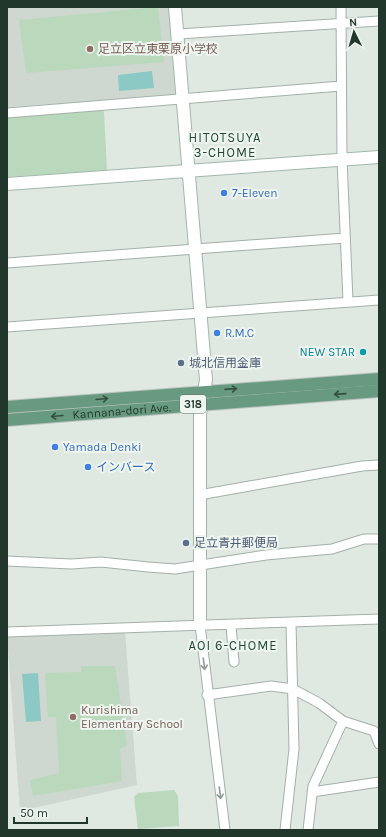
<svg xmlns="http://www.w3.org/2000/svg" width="386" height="837" font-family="Karla,'Noto Sans JP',sans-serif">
<rect width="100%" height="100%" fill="#dfe9e2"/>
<path fill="#ced8d1" d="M 7,7 L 169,7 L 176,92 L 174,95 L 7,107 Z
M 125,632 L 137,785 L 20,811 L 7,636 Z"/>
<path fill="#bad8bb" d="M 158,7 L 164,62 L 26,73 L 19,20 Z
M 102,110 L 104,112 L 107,170 L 7,177 L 7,117 Z
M 81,666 L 115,666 L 127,746 L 120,749 L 122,781 L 33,796 L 30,780 L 59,773 L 56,717 L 48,717 L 45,673 L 81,672 Z
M 174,790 L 178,796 L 179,826 L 138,829 L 134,797 L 138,793 Z"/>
<path fill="#8cc9c4" d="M 152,71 L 154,88 L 119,91 L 118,75 Z
M 38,673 L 41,721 L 26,722 L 22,674 Z"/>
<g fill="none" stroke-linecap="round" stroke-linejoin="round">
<g stroke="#a3b0a8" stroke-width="11">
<path id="street" d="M 341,7 L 342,159 L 348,301
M 178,34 L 379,21
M 7,113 L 341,86
M 7,263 L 345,238
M 7,327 L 379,300
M 199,495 L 362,466 L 379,465
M 7,561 L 71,564 L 101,562 L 148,567 L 175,569 L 266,555 L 332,549 L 364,539 L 379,539
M 200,625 L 225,830
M 231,625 L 234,662
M 7,632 L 379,619
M 207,695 L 271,686 L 293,689 L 319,703 L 343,721 L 374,731 L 379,744
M 312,792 L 379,782
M 285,830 L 294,749 L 291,623
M 308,830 L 313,786 L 343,721"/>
</g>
<g stroke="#a2b6aa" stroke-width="14">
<path id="secondary" d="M 175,7 L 206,380 L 200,414 L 200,625
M 7,184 L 379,157"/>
</g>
<g stroke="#bdc3c0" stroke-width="14">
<g id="primary">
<path d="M 7,407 L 379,379"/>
<path id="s1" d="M 7,420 L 379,391"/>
</g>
</g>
<use href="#street" stroke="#fff" stroke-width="9"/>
<use href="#secondary" stroke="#fff" stroke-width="12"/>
<use href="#primary" stroke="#689a81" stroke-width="12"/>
</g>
<defs><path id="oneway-shaft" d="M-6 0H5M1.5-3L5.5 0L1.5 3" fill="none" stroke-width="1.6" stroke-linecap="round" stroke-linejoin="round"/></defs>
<g stroke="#345041">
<use href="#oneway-shaft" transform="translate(231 389) rotate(-4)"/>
<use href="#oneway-shaft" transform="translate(340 394) rotate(176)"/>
<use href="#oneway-shaft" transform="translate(102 399) rotate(-5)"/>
<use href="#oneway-shaft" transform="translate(57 416) rotate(175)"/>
</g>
<g stroke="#909b96">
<use href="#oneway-shaft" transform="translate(204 664) rotate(83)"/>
<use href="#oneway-shaft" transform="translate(220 793) rotate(83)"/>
</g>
<g fill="#8d6e63" stroke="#eff6f1" stroke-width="1.5">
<circle cx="90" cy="49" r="4"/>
<circle cx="73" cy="717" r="4"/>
</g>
<g fill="#3f7fe0" stroke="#eff6f1" stroke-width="1.5">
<circle cx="224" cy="193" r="4"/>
<circle cx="217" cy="333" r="4"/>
<circle cx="55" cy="447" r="4"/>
<circle cx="88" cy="467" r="4"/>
</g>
<circle fill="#0f9aa8" stroke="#eff6f1" stroke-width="1.5" cx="363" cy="352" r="4"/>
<g fill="#5c6f8a" stroke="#eff6f1" stroke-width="1.5">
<circle cx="181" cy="363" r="4"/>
<circle cx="186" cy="543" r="4"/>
</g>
<g text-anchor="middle" stroke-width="4" stroke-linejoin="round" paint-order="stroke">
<rect fill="#eff6f1" stroke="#607067" stroke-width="1" x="180" y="395" width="26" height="18" rx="3"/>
<g font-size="11" font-weight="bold" fill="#22372c">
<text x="193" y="408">318</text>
</g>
<g font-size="12" fill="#785e54" stroke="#eff6f1" text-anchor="start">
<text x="98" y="53">足立区立東栗原小学校</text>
<text x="81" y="714">Kurishima<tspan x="81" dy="14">Elementary School</tspan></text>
</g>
<g font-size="12" fill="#366cbe" stroke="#eff6f1" text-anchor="start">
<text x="232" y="197">7-Eleven</text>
<text x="225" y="337">R.M.C</text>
<text x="63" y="451">Yamada Denki</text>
<text x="96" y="471">インバース</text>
</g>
<g font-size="12" fill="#0d838f" stroke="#eff6f1" text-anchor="end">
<text x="355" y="356">NEW STAR</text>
</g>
<g font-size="12" fill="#4e5e75" stroke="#eff6f1" text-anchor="start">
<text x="189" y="367">城北信用金庫</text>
<text x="194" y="547">足立青井郵便局</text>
</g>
<g font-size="12" fill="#22372c" stroke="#eff6f1">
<text dy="4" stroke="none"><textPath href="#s1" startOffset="115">Kannana-dori Ave.</textPath></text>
</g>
<g font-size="13" letter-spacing="1" fill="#204734" stroke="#eff6f1">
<text x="225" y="142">HITOTSUYA<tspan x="225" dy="15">3-CHOME</tspan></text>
<text x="233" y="650">AOI 6-CHOME</text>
</g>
</g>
<rect width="386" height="837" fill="none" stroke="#22372c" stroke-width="16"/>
<g transform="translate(354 32) rotate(355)" stroke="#eff6f1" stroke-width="3" paint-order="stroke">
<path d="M0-3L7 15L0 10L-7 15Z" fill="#22372c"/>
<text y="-6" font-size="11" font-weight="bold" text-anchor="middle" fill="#22372c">N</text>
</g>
<path d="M14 817v6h73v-6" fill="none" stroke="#22372c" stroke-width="2"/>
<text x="20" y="817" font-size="12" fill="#22372c" stroke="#eff6f1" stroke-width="3" paint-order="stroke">50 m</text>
</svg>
